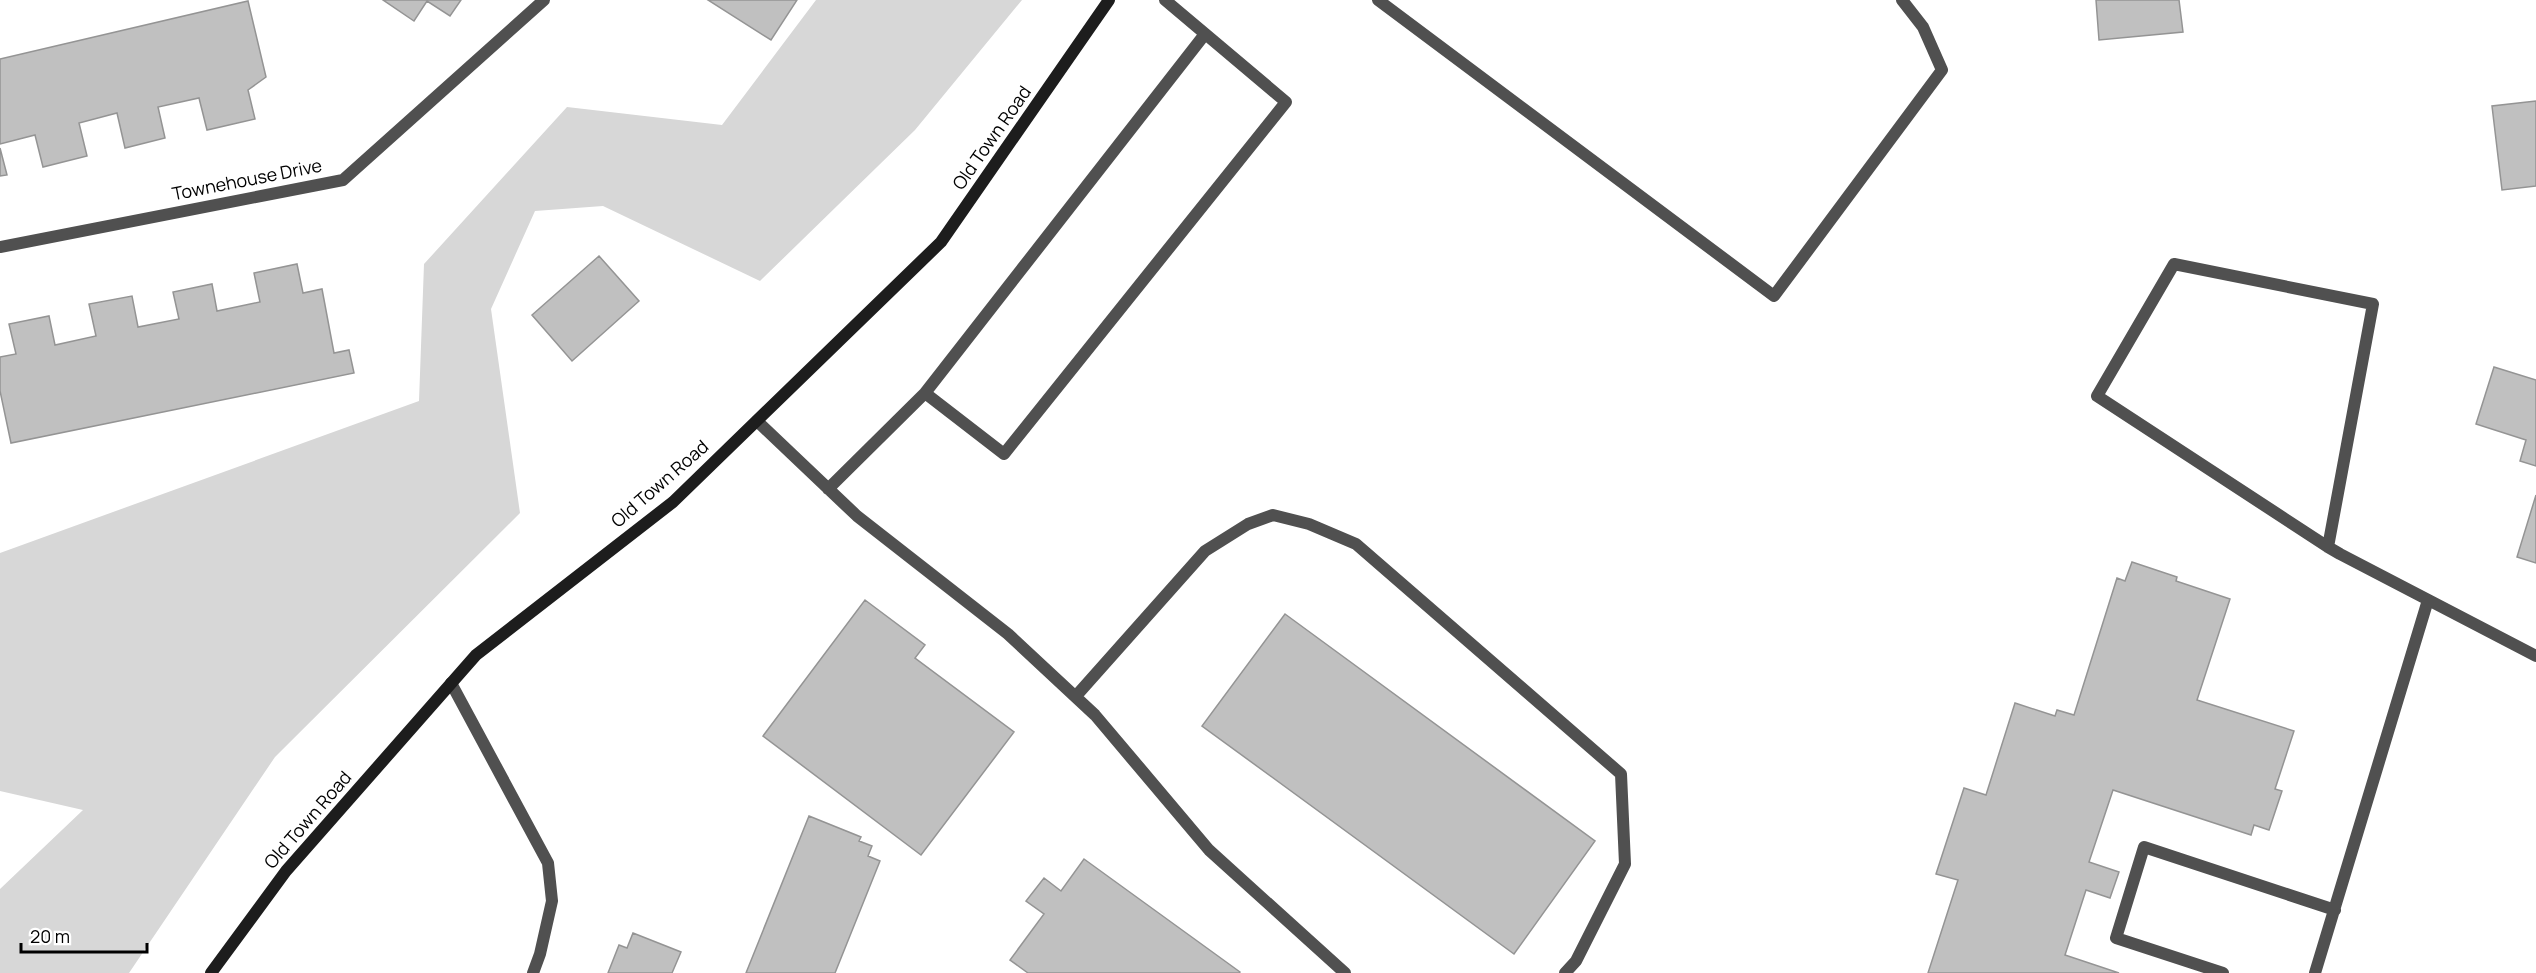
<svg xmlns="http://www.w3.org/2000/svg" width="2536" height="973" font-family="Manrope,sans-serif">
<rect width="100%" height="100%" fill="#fff"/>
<path fill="#d7d7d7" d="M 816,0 L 1022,0 L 915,130 L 760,281 L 603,206 L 535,211 L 491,309 L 520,513 L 275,757 L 129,973 L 0,973 L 0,889 L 83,810 L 0,791 L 0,553 L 419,401 L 424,264 L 567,107 L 722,125 Z"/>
<path fill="#c0c0c0" stroke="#949494" stroke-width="1.5" d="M 383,0 L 461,0 L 450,16 L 427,1 L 414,21 Z
M 708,0 L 797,0 L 771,40 Z
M 2096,0 L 2179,0 L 2183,32 L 2099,40 Z
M 248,1 L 266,77 L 248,90 L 255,119 L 207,130 L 199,98 L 158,107 L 165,138 L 125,148 L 117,113 L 79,123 L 87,156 L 43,167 L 35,135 L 0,144 L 0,59 Z
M 2536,101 L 2536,186 L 2502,190 L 2492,106 Z
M 0,148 L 7,175 L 0,176 Z
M 599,256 L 639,301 L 572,361 L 532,315 Z
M 297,264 L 303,293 L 322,289 L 334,353 L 349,350 L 354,373 L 11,443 L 0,391 L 0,357 L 16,354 L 9,324 L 49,316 L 55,345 L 96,336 L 89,304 L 132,296 L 138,327 L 179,319 L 173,292 L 212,284 L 217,311 L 260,302 L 254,273 Z
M 2494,367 L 2536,380 L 2536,466 L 2520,461 L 2526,440 L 2476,424 Z
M 2536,495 L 2536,563 L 2517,557 Z
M 2132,562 L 2177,577 L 2176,581 L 2230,599 L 2197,700 L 2294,731 L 2275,789 L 2282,791 L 2269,830 L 2254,825 L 2251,835 L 2113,790 L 2089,862 L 2119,872 L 2110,898 L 2086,890 L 2065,955 L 2119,973 L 1928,973 L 1958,880 L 1936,874 L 1964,788 L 1986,795 L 2015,703 L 2055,716 L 2057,710 L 2074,715 L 2117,578 L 2125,581 Z
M 865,600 L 925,645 L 915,658 L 1014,732 L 921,855 L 763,736 Z
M 1285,614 L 1595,841 L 1514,954 L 1202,726 Z
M 809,816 L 861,837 L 859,841 L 872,846 L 868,856 L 880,861 L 835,973 L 746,973 Z
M 1084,859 L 1240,972 L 1239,973 L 1028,973 L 1010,960 L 1044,914 L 1026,901 L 1044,878 L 1061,891 Z
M 633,933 L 681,952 L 672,973 L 608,973 L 619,945 L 627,948 Z"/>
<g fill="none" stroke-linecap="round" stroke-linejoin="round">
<path stroke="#505050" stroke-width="12" d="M 1378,0 L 1774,296 L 1942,70 L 1923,27 L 1902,0
M 925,393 L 1205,34
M 757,421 L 857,516 L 1008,634 L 1095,715 L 1209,850 L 1345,973
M 828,489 L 925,393 L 1004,454 L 1286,102 L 1165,0
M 2328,547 L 2373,304 L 2174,264 L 2097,396 L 2328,547 L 2340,554 L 2536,656
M 451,683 L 548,863 L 552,901 L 540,954 L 533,973
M 1076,696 L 1205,551 L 1248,524 L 1273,515 L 1309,524 L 1356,544 L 1621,774 L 1625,864 L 1576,961 L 1565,973
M 2223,973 L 2116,938 L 2144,847 L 2335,910
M 2315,973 L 2428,600"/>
<path stroke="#505050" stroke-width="12" d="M 0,247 L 343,180 L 544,0"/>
<path stroke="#1d1d1d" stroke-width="12" d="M 211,973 L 286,871 L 476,655 L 673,502 L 941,242 L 1109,0"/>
</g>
<g text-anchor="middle" stroke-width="5" stroke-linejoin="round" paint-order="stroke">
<g font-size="18" fill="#000" stroke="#fff">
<text transform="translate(992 138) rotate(-55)" y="6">Old Town Road</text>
<text transform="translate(247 180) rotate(-11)" y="6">Townehouse Drive</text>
<text transform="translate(660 484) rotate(-41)" y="6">Old Town Road</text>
<text transform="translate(308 820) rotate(-49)" y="6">Old Town Road</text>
</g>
</g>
<path d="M21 943v9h126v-9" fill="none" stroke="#000000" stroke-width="3"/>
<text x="30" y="943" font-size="18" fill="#000000" stroke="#ffffff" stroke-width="4.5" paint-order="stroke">20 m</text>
</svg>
